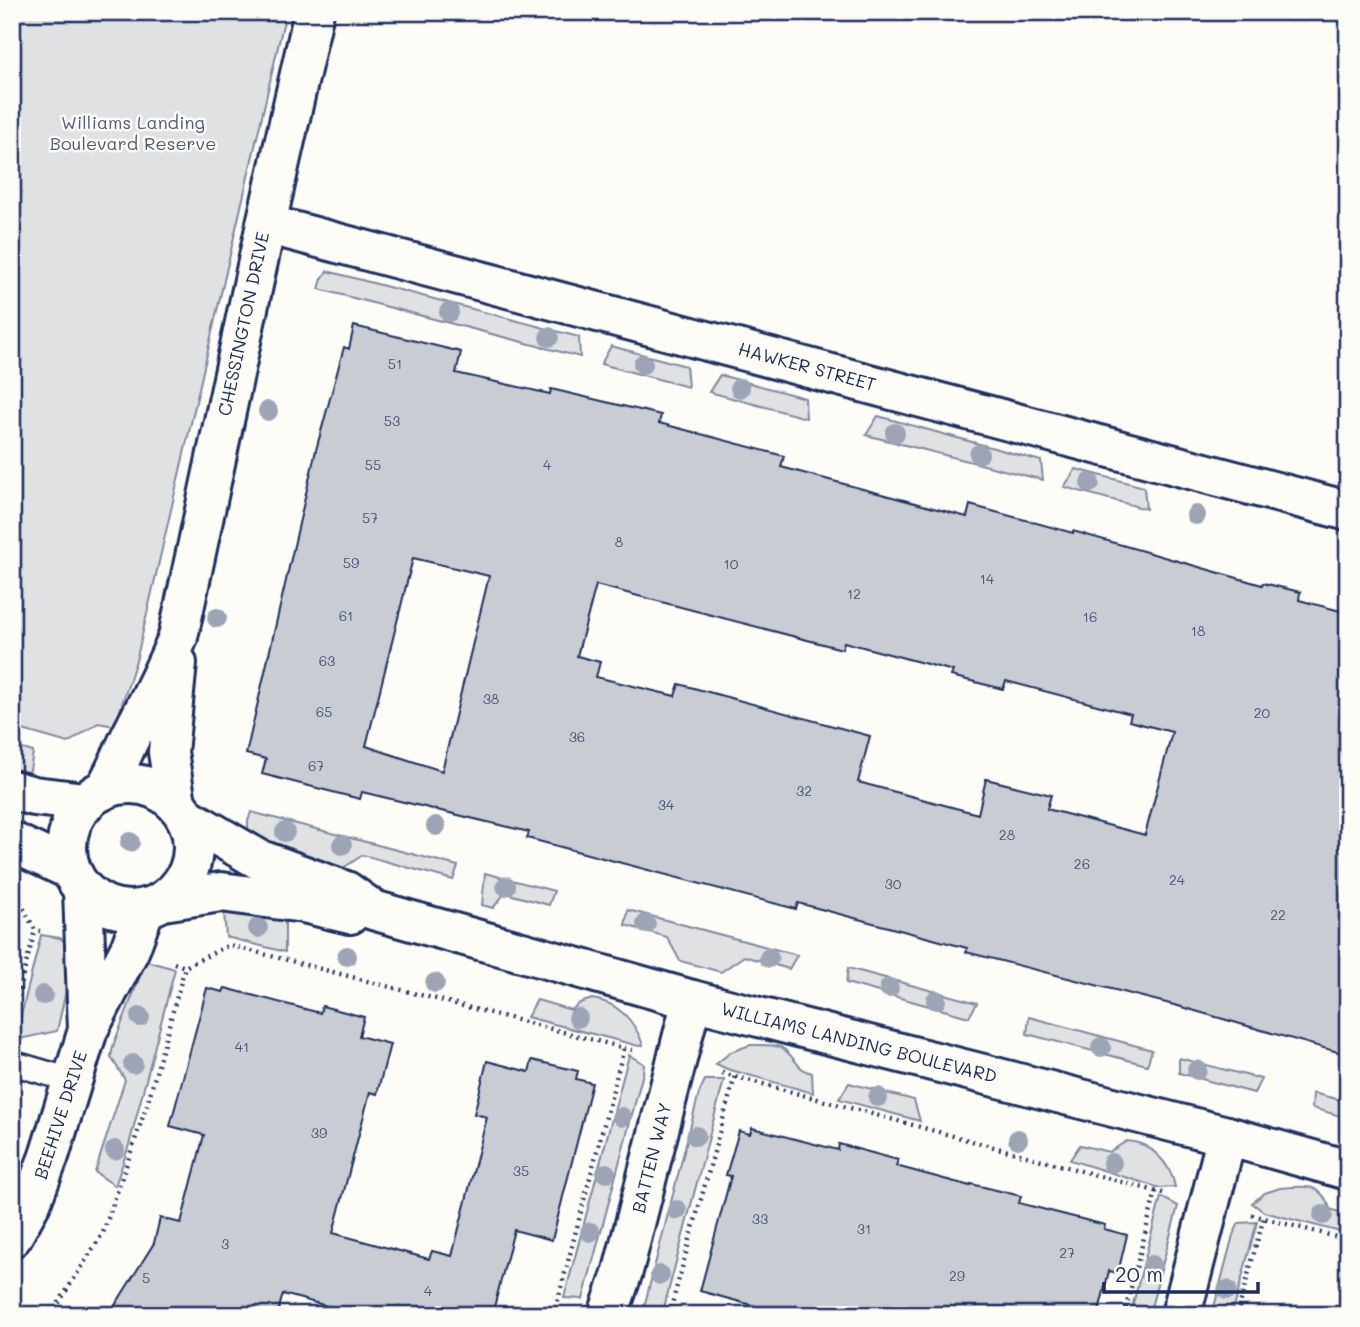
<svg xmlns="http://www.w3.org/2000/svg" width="1360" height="1327" font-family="Mali,sans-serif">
<rect width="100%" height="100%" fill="#fdfcf7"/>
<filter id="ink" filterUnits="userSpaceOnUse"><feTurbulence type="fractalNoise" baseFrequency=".0143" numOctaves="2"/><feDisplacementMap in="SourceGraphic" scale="14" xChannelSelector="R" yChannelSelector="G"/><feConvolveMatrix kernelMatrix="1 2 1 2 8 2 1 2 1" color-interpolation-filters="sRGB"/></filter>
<g filter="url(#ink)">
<path fill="#e0e1e3" stroke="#7e88a0" stroke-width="2" d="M 12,12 L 286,12 L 137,657 L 115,726 L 98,723 L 68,743 L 12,727 Z
M 327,271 L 579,337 L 580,357 L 319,289 L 322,279 Z
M 611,346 L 686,366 L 688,387 L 601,364 Z
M 720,375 L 805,398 L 806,418 L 709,392 Z
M 878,416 L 1041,461 L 1043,480 L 866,435 Z
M 1076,469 L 1144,487 L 1146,509 L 1064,487 Z
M 12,746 L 33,752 L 30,770 L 26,774 L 12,771 Z
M 251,812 L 458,866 L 453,880 L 363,855 L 340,870 L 276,846 L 248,831 L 248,821 Z
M 485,873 L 554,891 L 549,905 L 505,893 L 493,908 L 482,905 Z
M 228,908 L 285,917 L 285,952 L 226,937 L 224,912 Z
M 628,910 L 797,955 L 789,969 L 744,956 L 721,972 L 680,961 L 667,937 L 625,925 Z
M 41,935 L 60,938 L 69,945 L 66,991 L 57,1031 L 15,1040 Z
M 146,961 L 175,969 L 129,1145 L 115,1186 L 95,1172 L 125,1080 L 111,1057 L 113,1046 Z
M 848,968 L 977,1003 L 969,1017 L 846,983 Z
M 592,999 C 618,1002 635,1021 643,1045 L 639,1046 L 527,1017 L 537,1000 L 571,1010 L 580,1003 Z
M 1029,1017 L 1152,1050 L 1147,1065 L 1027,1034 Z
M 750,1045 C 760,1045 771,1044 780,1047 C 794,1053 796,1070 812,1073 L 813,1093 L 727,1069 L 716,1064 L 731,1052 Z
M 629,1055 L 644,1064 L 643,1073 L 583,1299 L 564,1298 Z
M 1179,1058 L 1261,1079 L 1254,1093 L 1179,1073 Z
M 705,1080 L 724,1080 L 662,1315 L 642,1315 L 699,1093 Z
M 849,1083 L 914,1100 L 920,1121 L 839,1099 Z
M 1313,1093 L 1348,1102 L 1348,1118 L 1312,1108 Z
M 1127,1141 C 1151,1142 1171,1164 1175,1187 L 1160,1188 L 1070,1160 L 1080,1145 L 1109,1152 Z
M 1280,1188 C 1305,1186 1321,1182 1330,1209 L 1348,1215 L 1348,1234 L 1264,1212 L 1252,1203 L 1265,1193 Z
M 1161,1197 L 1178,1206 L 1149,1315 L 1130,1315 Z
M 1257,1222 L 1232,1315 L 1212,1315 L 1233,1235 L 1239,1223 Z"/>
<path fill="#c9ccd3" stroke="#1b2f5e" stroke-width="2" fill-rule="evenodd" d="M 354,326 L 461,352 L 456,373 L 550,394 L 551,389 L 661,415 L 659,423 L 784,456 L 781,467 L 967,517 L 970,505 L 1073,533 L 1073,531 L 1262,585 L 1263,583 L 1300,592 L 1299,600 L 1348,613 L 1348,1055 L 1178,1006 L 966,952 L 967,948 L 798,903 L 796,909 L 527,838 L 529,832 L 362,792 L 360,799 L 262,774 L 266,759 L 246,754 L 316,450 L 344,347 L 349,349 ZM 413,558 L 489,576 L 442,771 L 366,746 ZM 596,585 L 842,649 L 844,642 L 953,671 L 951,676 L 1003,689 L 1006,681 L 1131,714 L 1129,721 L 1172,732 L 1145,835 L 1047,809 L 1051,795 L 986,779 L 978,814 L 858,782 L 870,736 L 679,684 L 675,696 L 596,677 L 600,662 L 577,656 Z
M 207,988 L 223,992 L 225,988 L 320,1013 L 322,1006 L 364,1017 L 359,1036 L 390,1044 L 377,1094 L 370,1092 L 333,1233 L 429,1259 L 432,1251 L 452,1256 L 487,1117 L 474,1114 L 487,1061 L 529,1072 L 532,1060 L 578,1071 L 576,1079 L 592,1083 L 552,1240 L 514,1230 L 492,1315 L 360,1315 L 283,1294 L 277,1315 L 109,1315 L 154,1243 L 160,1218 L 181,1223 L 204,1135 L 170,1126 Z
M 752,1128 L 838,1150 L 839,1144 L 898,1160 L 896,1166 L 970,1186 L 971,1184 L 1021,1196 L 1019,1203 L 1105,1225 L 1104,1229 L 1127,1235 L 1118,1273 L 1109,1271 L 1098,1315 L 788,1315 L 700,1291 L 731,1176 L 726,1175 L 739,1131 L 750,1134 Z"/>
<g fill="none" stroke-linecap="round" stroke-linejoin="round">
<g stroke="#1b2f5e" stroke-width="28">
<path id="lane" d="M 12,1063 L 74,1081"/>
</g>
<g stroke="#1b2f5e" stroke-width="44">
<path id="street" d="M 266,224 L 1348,511
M 105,789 C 115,772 121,757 129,740 C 146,706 164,673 178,637 L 266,224 L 314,12
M 176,803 L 168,752 L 177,663
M 83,890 L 88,1030
M 12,1237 L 31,1203 L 49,1156 L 88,1030 L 130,949 L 145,908
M 608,1315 L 623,1271 L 692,1000
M 1181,1315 L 1227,1136"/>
</g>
<g stroke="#1b2f5e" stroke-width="44">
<path id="secondary" d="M67 847a63 63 0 1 1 126 0a63 63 0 1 1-126 0Z
M 12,790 L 34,796 L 85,802
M 186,817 L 258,859 L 346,891 L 373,910 L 692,1000 L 1227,1136 L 1348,1170
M 12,842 L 71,870
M 163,901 L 221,892 L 304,903 L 350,914"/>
</g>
<path stroke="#1b2f5e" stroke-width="4.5" stroke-dasharray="2 5" stroke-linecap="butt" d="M 17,896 L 35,930 L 40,931
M 174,963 L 185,967 L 229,945 L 632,1050
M 12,1017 L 35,930
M 722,1073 L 1166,1194
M 1252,1215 L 1348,1240
M 51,1315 L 103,1233 L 147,1105 L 185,967
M 554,1315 L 624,1048
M 669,1315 L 735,1076
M 1124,1315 L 1156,1191
M 1237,1315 L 1264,1217"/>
<use href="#lane" stroke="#fdfcf7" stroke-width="23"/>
<use href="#street" stroke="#fdfcf7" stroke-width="38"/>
<use href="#secondary" stroke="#fdfcf7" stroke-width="38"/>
</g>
<g fill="#9ca4b5">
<circle cx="449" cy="312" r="10"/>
<circle cx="549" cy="337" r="10"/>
<circle cx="643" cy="364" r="10"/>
<circle cx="740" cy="388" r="10"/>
<circle cx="268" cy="411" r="10"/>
<circle cx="895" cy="433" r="10"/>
<circle cx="979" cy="454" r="10"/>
<circle cx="1090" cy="483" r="10"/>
<circle cx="1196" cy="515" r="10"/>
<circle cx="217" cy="618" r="10"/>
<circle cx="436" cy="826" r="10"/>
<circle cx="285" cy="832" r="10"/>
<circle cx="130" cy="842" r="10"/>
<circle cx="342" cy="845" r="10"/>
<circle cx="506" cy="886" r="10"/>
<circle cx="646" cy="924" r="10"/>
<circle cx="258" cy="928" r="10"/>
<circle cx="347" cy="956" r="10"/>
<circle cx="769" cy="958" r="10"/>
<circle cx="435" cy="983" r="10"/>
<circle cx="889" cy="988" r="10"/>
<circle cx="43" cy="995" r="10"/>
<circle cx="936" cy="1000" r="10"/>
<circle cx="140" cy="1017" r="10"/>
<circle cx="578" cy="1018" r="10"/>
<circle cx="1101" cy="1047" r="10"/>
<circle cx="133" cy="1064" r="10"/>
<circle cx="1197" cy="1070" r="10"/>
<circle cx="878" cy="1097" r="10"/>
<circle cx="622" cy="1117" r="10"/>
<circle cx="696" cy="1136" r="10"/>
<circle cx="1018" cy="1139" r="10"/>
<circle cx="115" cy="1150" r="10"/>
<circle cx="1112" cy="1163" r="10"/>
<circle cx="606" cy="1173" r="10"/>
<circle cx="677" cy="1210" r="10"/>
<circle cx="1323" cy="1215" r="10"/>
<circle cx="590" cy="1232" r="10"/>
<circle cx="1152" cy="1265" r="10"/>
<circle cx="660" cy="1275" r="10"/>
<circle cx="1227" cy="1290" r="10"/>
</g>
</g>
<g text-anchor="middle" stroke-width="5" stroke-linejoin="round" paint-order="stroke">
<g font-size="14" fill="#46567b">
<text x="395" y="369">51</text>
<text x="392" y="426">53</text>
<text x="373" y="470">55</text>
<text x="547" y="470">4</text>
<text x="370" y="523">57</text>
<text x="619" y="547">8</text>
<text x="351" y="568">59</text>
<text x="731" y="569">10</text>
<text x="987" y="584">14</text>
<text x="854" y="599">12</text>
<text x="346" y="621">61</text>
<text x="1090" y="622">16</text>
<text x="1198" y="636">18</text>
<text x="327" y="666">63</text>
<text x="491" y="704">38</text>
<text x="324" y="717">65</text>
<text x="1262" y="718">20</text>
<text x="577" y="742">36</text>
<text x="316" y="771">67</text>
<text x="804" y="796">32</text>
<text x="666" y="810">34</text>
<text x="1007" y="840">28</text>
<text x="1082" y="869">26</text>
<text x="1177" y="885">24</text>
<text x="893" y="889">30</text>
<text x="1278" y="920">22</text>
<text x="242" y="1052">41</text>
<text x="319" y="1138">39</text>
<text x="521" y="1176">35</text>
<text x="760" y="1224">33</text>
<text x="864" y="1234">31</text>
<text x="225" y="1249">3</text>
<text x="1067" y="1258">27</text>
<text x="957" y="1281">29</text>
<text x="146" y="1283">5</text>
<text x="428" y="1296">4</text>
</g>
<g font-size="18" fill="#4c5c7f" stroke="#fdfcf7">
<text x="133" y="129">Williams Landing<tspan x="133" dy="21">Boulevard Reserve</tspan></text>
</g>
<g font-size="18" fill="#1b2f5e" stroke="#fdfcf7">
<text transform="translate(244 324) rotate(-78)" y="6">CHESSINGTON DRIVE</text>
<text transform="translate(807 367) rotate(15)" y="6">HAWKER STREET</text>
<text transform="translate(859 1043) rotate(14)" y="6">WILLIAMS LANDING BOULEVARD</text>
<text transform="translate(61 1115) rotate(-72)" y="6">BEEHIVE DRIVE</text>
<text transform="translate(652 1158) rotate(-76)" y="6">BATTEN WAY</text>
</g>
</g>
<rect width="1360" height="1327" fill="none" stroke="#fdfcf7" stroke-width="42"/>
<rect x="21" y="21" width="1318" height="1285" fill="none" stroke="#1b2f5e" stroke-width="2.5" filter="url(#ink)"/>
<path d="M1104 1282v10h154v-10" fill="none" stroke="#1b2f5e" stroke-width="3.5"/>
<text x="1115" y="1282" font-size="21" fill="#1b2f5e" stroke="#fdfcf7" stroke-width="5" paint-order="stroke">20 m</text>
</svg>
